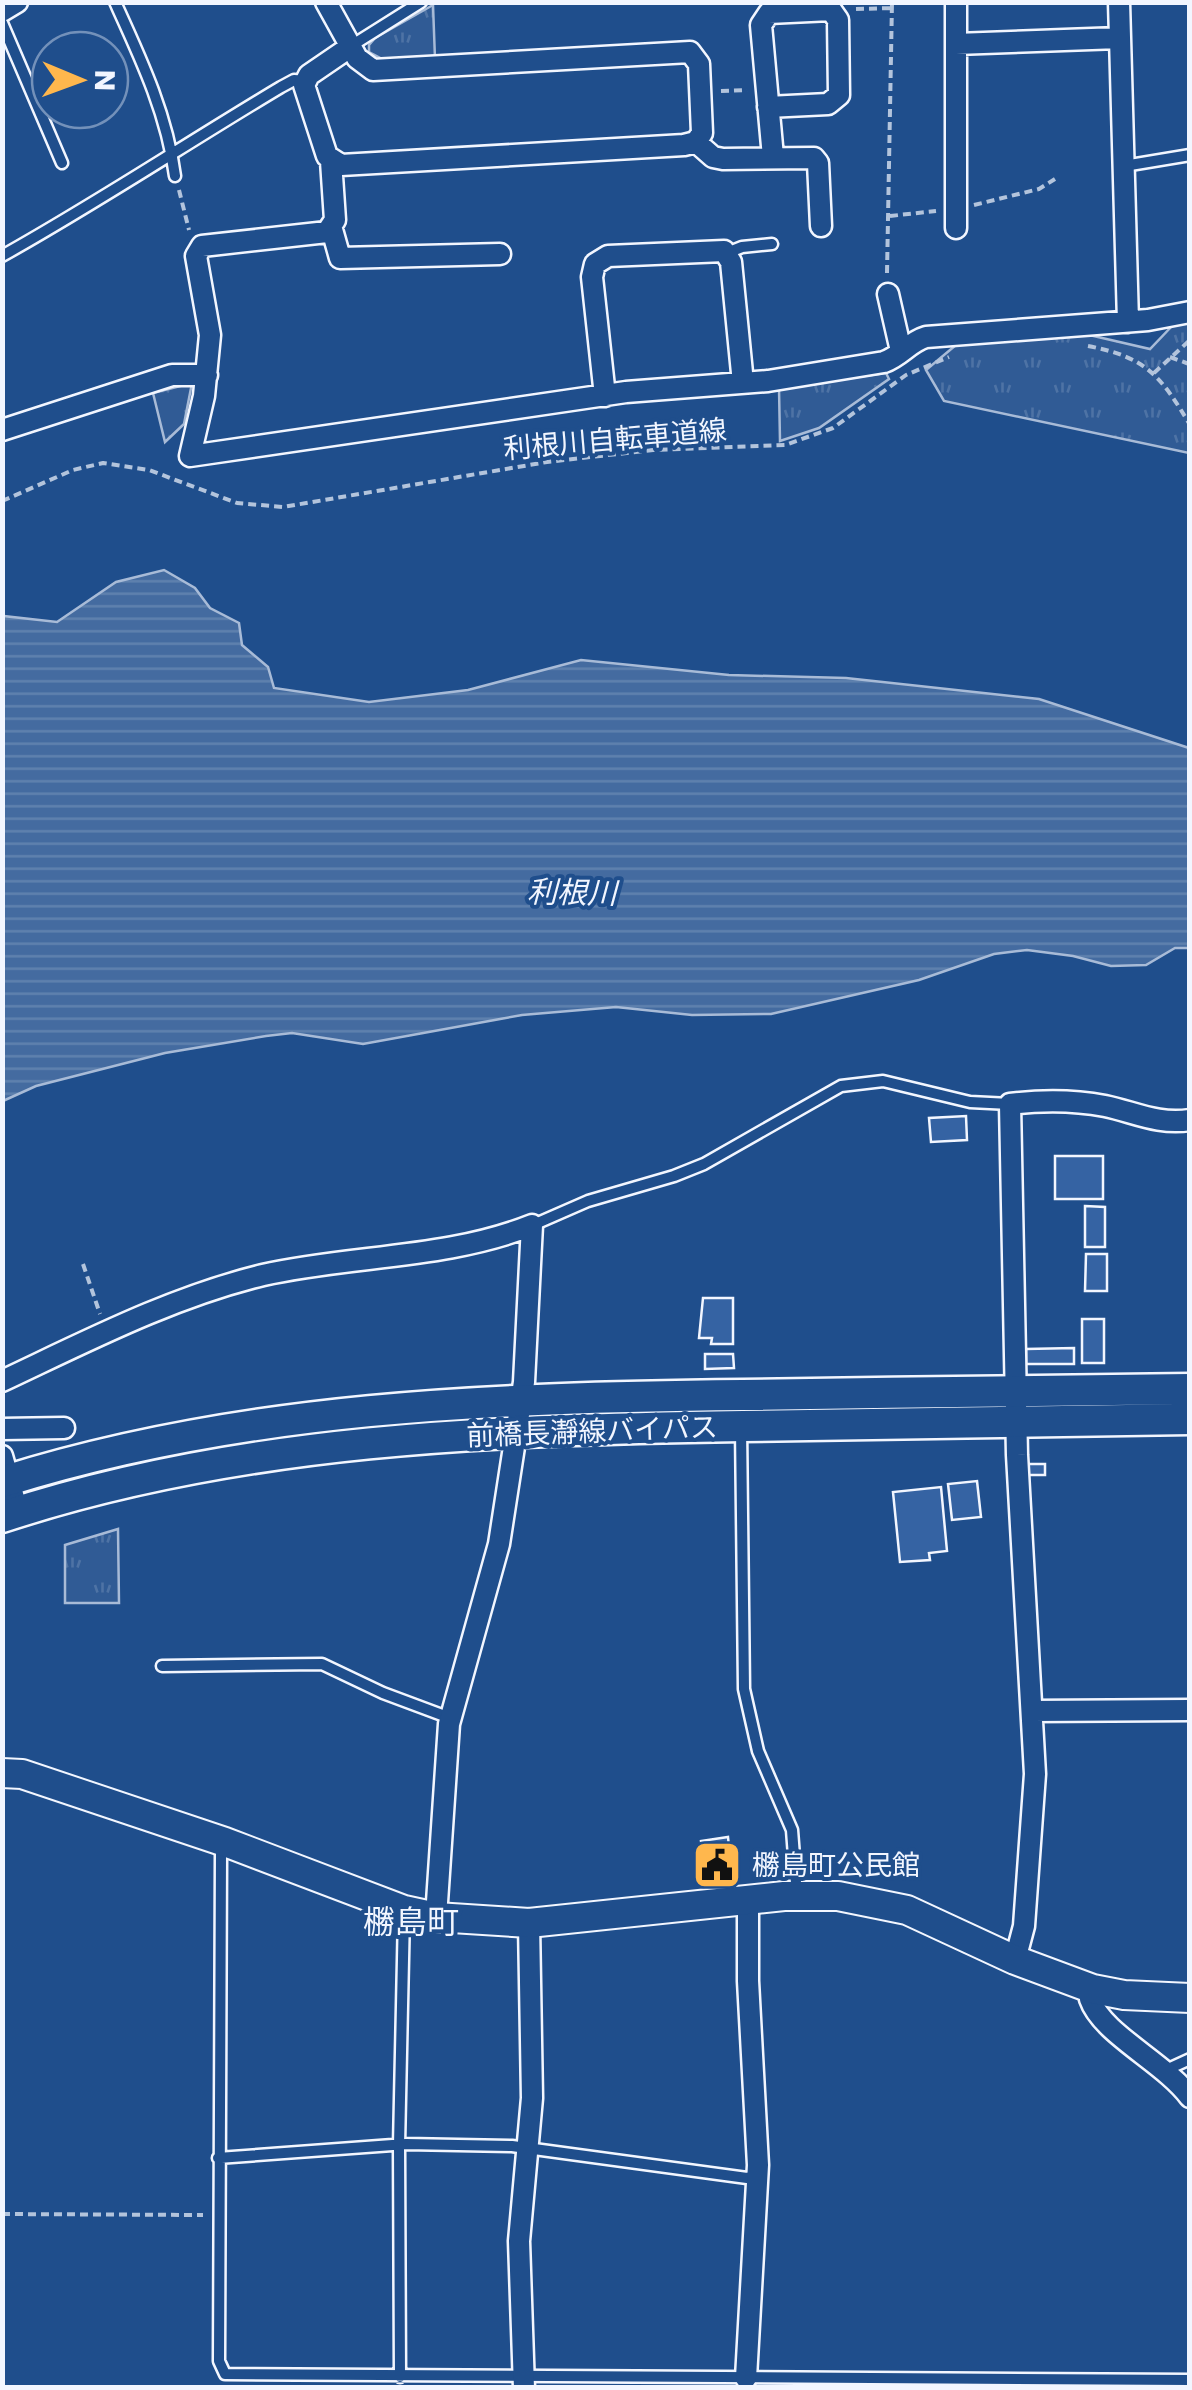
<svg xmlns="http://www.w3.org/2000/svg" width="1192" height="2390" font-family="Poppins,'Noto Sans JP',sans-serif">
<defs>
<pattern id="park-tufts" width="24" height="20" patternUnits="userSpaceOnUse" patternTransform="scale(2.5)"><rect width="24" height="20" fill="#305b95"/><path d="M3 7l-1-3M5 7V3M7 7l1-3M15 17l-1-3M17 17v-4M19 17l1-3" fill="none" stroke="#4e73a5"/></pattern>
<pattern id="water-rules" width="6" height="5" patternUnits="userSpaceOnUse" patternTransform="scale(2.5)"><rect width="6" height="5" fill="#446ba0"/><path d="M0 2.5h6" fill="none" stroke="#5f81ae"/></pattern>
</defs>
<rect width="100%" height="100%" fill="#1f4e8c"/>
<path fill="url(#park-tufts)" stroke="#a8bbd7" stroke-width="2.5" d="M 433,5 L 435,59 L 386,61 L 369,52 L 369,45 L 375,38 Z
M 1189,320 L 1189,453 L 944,401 L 926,370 L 956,345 L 1085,334 L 1150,349 L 1173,325 Z
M 886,373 L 889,379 L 819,428 L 780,441 L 779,388 Z
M 192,383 L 184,424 L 165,442 L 153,393 Z
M 118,1529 L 119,1603 L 65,1603 L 65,1545 Z"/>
<path fill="url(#water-rules)" stroke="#a8bbd7" stroke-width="2.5" d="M 164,570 L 195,588 L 210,608 L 239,623 L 242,645 L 268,667 L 274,688 L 369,702 L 468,690 L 581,660 L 729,675 L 846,678 L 1039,699 L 1189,748 L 1189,948 L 1175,948 L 1146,965 L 1111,966 L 1073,956 L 1027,950 L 994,954 L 919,980 L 771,1014 L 692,1015 L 616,1007 L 522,1015 L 363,1044 L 292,1033 L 266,1036 L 165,1053 L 36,1086 L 3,1101 L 3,616 L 57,622 L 116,582 Z"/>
<path fill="#3563a3" stroke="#f2f6ff" stroke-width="2.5" d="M 966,1116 L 967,1140 L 931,1142 L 929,1118 Z
M 1055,1156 L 1103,1156 L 1103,1199 L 1055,1199 Z
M 1085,1206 L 1105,1207 L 1105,1247 L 1085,1247 Z
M 1086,1254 L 1107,1254 L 1107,1291 L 1085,1291 Z
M 703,1298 L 733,1298 L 733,1344 L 711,1344 L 712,1338 L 699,1338 Z
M 1082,1319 L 1104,1319 L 1104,1363 L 1082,1363 Z
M 1074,1348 L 1074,1364 L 1026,1364 L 1026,1349 Z
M 705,1354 L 733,1354 L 734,1368 L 705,1369 Z
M 1022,1464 L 1045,1464 L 1045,1475 L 1022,1475 Z
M 977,1481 L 981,1517 L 952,1520 L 948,1484 Z
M 941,1487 L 947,1551 L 929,1553 L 930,1560 L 900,1562 L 893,1492 Z
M 728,1837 L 733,1888 L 706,1891 L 701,1841 Z"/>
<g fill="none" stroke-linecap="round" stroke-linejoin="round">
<g stroke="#f2f6ff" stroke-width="15">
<path id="lane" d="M 115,2 C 141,59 167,114 175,176
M 2,23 L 62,163
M 351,46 L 421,2
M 1124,166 L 1190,155
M 727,253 L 742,247 L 772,244
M 2,256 C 97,203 187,143 281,87 L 294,80 L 305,81
M 533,1225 L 588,1201 L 674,1176 L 704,1164 L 841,1086 L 883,1081 L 970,1102 L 1010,1104
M 741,1427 L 744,1689 L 758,1751 L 792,1830 L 797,1896
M 162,1666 L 322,1664 L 383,1693 L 450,1718
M 225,1843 L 221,1854 L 219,2361 L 225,2374 L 1190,2380
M 1166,2070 L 1190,2059
M 218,2158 L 406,2144 L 512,2146 L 747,2178 L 757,2176
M 400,2377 L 399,2145 L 404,1913"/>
</g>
<g stroke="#f2f6ff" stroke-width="25">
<path id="street" d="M 326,2 L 357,58 L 373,70 L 690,52 L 699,64 L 702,133 L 696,142 L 684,145 L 341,165 L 327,156 L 304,85 L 309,75 L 350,47
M 1119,2 L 1128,322
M 2,11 L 17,2
M 956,44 L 1119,38
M 768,107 L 828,104 L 839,95 L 838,20 L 831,10 L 769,13 L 761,25 L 773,157
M 696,142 L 713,157 L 723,159 L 814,158 L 818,163 L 821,226
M 331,161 L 335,220 L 327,232 L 202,246 L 196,256 L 210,335 L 204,396 L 190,456 L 626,392 L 768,381 L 884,362 C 901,356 909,342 926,337 L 1148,320 L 1190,312
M 331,226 L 340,258 L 500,254
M 956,228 L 956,2
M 888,294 L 901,351
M 605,396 L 592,277 L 595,264 L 608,256 L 724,251 L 731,262 L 743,383
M 2,430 L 172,375 L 207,375
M 2,1381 C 87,1341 172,1297 263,1275 C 352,1255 447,1259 532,1225 L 524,1382 L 499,1544 L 449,1724 L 436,1917
M 2,1429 L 64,1428
M 2,1456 L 18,1512
M 1032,1711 L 1190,1710
M 1015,1960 L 1024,1926 L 1035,1774 L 1017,1455 L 1010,1104 C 1041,1100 1074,1100 1105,1106 C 1134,1112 1158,1125 1190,1120
M 1093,1989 L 1090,1999 C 1102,2034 1164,2062 1190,2097
M 746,2378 L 758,2165 L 748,1981 L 748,1900
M 524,2388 L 519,2241 L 532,2098 L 529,1923"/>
</g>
<g stroke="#f2f6ff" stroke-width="32">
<path id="secondary" d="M 2,1773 L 22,1774 L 225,1842 L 404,1910 L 436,1917 L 529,1923 L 784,1896 L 838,1896 L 907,1910 L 1015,1960 L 1093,1989 L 1124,1995 L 1190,1998"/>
</g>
<g stroke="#f2f6ff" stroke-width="35">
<path id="primary" d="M 2,1482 C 244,1406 493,1398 743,1395 C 892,1393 1041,1390 1190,1389
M 2,1517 C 242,1438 494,1430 743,1426 C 892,1424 1041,1421 1190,1419"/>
</g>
<path stroke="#b3c4dc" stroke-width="4" stroke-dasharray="8 5" stroke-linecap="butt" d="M 856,9 L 892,8
M 721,91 L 747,90
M 179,190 L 189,230
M 974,205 L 1039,189 L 1055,179
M 890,216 L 936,211
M 887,273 L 892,2
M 1088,346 C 1146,357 1161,376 1190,425
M 1170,357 L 1189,364
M 1189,363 L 1190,378
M 1154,373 L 1190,340
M 2,501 L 73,470 L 103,463 L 149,470 L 237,503 L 283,507 L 547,462 L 653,450 L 785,445 L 833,428 L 906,375 L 949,357
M 83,1264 L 100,1314
M 2,2214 L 203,2215"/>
<use href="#lane" stroke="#1f4e8c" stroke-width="10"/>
<use href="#street" stroke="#1f4e8c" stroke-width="20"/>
<use href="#secondary" stroke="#1f4e8c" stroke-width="28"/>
<use href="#primary" stroke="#1f4e8c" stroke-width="30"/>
</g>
<defs>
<g id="civic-square" transform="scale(2.5)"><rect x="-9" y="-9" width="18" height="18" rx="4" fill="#ffb74d" stroke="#1f4e8c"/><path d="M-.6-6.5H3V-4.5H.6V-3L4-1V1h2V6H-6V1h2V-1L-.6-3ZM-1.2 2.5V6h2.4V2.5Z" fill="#111"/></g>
</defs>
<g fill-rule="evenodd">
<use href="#civic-square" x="717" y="1865"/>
</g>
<g text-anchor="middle" stroke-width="8" stroke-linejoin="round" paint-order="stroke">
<g font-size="28" fill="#f2f6ff" stroke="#1f4e8c">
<text transform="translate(615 439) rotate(-5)" y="10">利根川自転車道線</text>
<text transform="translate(592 1431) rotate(-2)" y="10">前橋長瀞線バイパス</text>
</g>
<g font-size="28" fill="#f2f6ff" stroke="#1f4e8c" text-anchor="start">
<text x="752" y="1875">橳島町公民館</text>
</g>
<g font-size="30" font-style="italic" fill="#f2f6ff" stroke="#1f4e8c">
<text transform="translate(572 893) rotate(1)" y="10">利根川</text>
</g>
<g font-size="32" fill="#f2f6ff" stroke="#1f4e8c">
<text x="411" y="1933">橳島町</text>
</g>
</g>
<rect width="1192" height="2390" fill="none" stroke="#f2f6ff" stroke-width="10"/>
<g transform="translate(80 80) rotate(91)"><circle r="48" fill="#1f4e8c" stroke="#7391ba" stroke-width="2.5"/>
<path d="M0-8L18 38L0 25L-18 38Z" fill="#ffb74d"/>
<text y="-15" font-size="28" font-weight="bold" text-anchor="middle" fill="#f2f6ff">N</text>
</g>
</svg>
